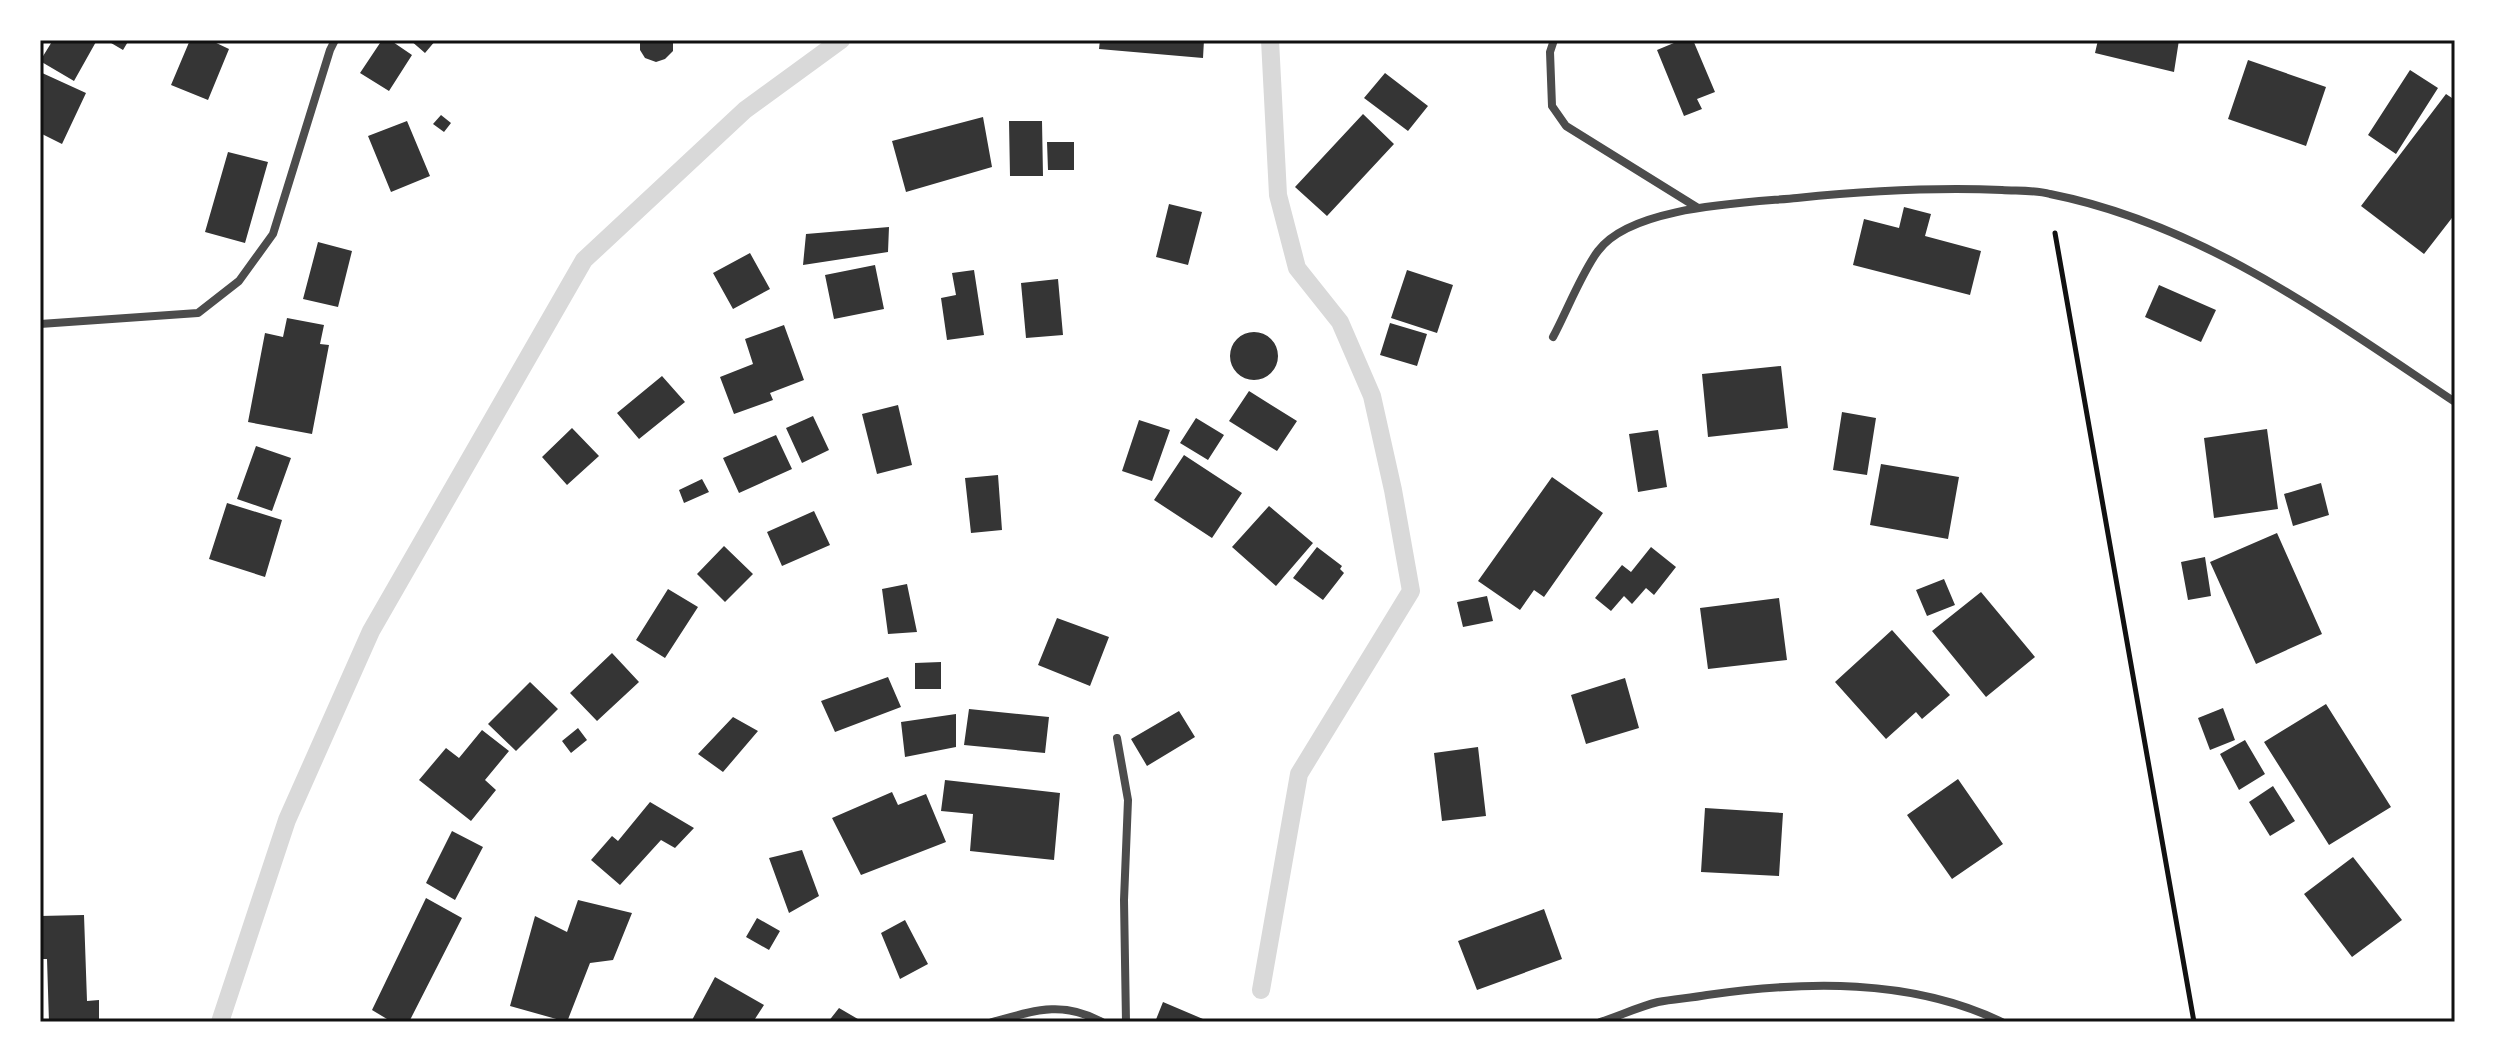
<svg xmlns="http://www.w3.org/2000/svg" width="2495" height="1062" font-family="'Fira Sans Condensed',sans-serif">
<rect width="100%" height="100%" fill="#fff"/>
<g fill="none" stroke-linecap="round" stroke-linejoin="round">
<path stroke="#d9d9d9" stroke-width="18" d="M 1261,990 L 1299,774 L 1411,591 L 1393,490 L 1372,396 L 1340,322 L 1297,268 L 1278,195 L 1270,40
M 220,1022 L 287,820 L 371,631 L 584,260 L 745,110 L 841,40"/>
</g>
<path fill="#353535" d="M 53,40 L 97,40 L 74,81 L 40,61 Z
M 106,40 L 129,40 L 123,50 Z
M 190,40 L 210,40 L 229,49 L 208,100 L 171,85 Z
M 382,40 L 390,40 L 412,55 L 389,91 L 360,73 Z
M 410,40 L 436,40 L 425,53 Z
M 640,40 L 673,40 L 673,51 L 665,59 L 656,62 L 645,58 L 640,50 Z
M 1100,40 L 1204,40 L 1203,58 L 1099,49 Z
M 1681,40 L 1693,40 L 1715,92 L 1697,99 L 1702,109 L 1684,116 L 1657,50 Z
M 2098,40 L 2179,40 L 2174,72 L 2095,53 Z
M 2248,60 L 2326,87 L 2306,146 L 2228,119 Z
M 2410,70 L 2438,88 L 2396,154 L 2368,135 Z
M 40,72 L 86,93 L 62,144 L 40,133 Z
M 1385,73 L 1428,106 L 1408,131 L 1364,98 Z
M 2446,94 L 2455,100 L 2455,214 L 2424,254 L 2361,206 Z
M 1363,114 L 1394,144 L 1327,216 L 1295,187 Z
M 441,115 L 451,123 L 444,132 L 433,124 Z
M 983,117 L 992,167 L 906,192 L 892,141 Z
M 407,121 L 430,176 L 391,192 L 368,136 Z
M 1009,121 L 1042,121 L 1043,176 L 1010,176 Z
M 1047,142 L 1074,142 L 1074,170 L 1048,170 Z
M 228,152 L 268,162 L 245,243 L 205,232 Z
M 1169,204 L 1202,212 L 1188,265 L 1156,257 Z
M 1904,207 L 1931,214 L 1925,236 L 1981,251 L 1970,295 L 1853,265 L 1864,219 L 1899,228 Z
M 889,227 L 888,252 L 803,265 L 806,234 Z
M 318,242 L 352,251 L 338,307 L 303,299 Z
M 750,253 L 770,289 L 733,309 L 713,273 Z
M 875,265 L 884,309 L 834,319 L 825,275 Z
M 974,270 L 984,335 L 947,340 L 941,298 L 956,295 L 952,273 Z
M 1407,270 L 1453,285 L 1437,333 L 1391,318 Z
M 1058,279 L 1063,335 L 1026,338 L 1021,283 Z
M 2159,285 L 2216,310 L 2201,342 L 2145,317 Z
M 287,318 L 324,325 L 320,344 L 329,345 L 312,434 L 248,422 L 265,333 L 283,337 Z
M 1390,323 L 1427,334 L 1417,366 L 1380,355 Z
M 784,325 L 804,380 L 770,393 L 773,400 L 734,414 L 720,377 L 753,364 L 745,339 Z
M1230 356a24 24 0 1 1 48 0a24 24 0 1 1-48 0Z
M 1781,366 L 1788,428 L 1708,437 L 1702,374 Z
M 662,376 L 685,402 L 639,439 L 617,413 Z
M 1249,391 L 1297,421 L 1277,451 L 1229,421 Z
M 898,405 L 912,465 L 877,474 L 862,414 Z
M 1842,412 L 1876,418 L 1867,475 L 1833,470 Z
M 813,416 L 829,450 L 802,463 L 786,428 Z
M 1196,418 L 1224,435 L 1208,460 L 1180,443 Z
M 1139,420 L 1170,430 L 1152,481 L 1122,471 Z
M 572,428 L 599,456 L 567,485 L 542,457 Z
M 2267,429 L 2278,509 L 2214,518 L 2204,438 Z
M 1658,430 L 1667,487 L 1638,492 L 1629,434 Z
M 776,435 L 792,469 L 739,493 L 723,458 Z
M 256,446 L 291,458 L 272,511 L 237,499 Z
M 1184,455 L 1242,493 L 1212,538 L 1154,500 Z
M 1881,464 L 1959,477 L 1948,539 L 1870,525 Z
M 998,475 L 1002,530 L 971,533 L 965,478 Z
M 1552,477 L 1603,513 L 1544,597 L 1534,590 L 1520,610 L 1478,581 Z
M 702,479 L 709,492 L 684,503 L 679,490 Z
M 2321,483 L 2329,515 L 2293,526 L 2284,494 Z
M 227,503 L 282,520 L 265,577 L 209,559 Z
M 1269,506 L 1313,543 L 1276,586 L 1232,547 Z
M 814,511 L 830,545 L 782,566 L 767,532 Z
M 2277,533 L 2322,634 L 2256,664 L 2210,562 Z
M 724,546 L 753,574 L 725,602 L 697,574 Z
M 1317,547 L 1342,566 L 1340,569 L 1344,573 L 1323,600 L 1293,578 Z
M 1651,547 L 1676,567 L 1654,595 L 1646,588 L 1632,604 L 1624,596 L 1611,611 L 1595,598 L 1622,565 L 1631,572 Z
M 2205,557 L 2211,596 L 2188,600 L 2181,562 Z
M 1944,579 L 1955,605 L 1927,616 L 1916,590 Z
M 907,584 L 917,632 L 888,634 L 882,589 Z
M 668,589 L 698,607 L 665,658 L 636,640 Z
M 1981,592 L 2035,657 L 1986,697 L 1932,631 Z
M 1487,596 L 1493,621 L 1463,627 L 1457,602 Z
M 1779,598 L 1787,660 L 1708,669 L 1700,608 Z
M 1057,618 L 1109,637 L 1090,686 L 1038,665 Z
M 1892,630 L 1950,695 L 1922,719 L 1916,712 L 1886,739 L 1835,682 Z
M 612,653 L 639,682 L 597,721 L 570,693 Z
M 941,662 L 941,689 L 915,689 L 915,663 Z
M 888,677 L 901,707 L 835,732 L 821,701 Z
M 1625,678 L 1639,728 L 1586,744 L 1571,695 Z
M 530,682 L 558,709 L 516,751 L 488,724 Z
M 2326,704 L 2391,807 L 2329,845 L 2264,742 Z
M 2223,708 L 2235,740 L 2210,750 L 2198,718 Z
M 969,709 L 1049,717 L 1045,753 L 964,745 Z
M 1179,711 L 1195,737 L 1147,766 L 1131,739 Z
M 956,714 L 956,747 L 905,757 L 901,722 Z
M 733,717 L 758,731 L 723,772 L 698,754 Z
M 578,728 L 587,740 L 571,753 L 562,741 Z
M 482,730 L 509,751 L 485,780 L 496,790 L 471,821 L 419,780 L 446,748 L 459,758 Z
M 2245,740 L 2265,774 L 2239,790 L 2220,754 Z
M 1478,747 L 1486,816 L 1442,821 L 1434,753 Z
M 1958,779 L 2003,844 L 1952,879 L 1907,815 Z
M 945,780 L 1060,793 L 1054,860 L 970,851 L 973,814 L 941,811 Z
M 2273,786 L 2295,821 L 2270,836 L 2249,802 Z
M 892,792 L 898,805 L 926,794 L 946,842 L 861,875 L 832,818 Z
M 650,802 L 694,828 L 675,848 L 661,840 L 620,885 L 591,860 L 612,836 L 618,841 Z
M 1705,808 L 1783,813 L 1779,876 L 1701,872 Z
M 452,831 L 483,847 L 455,900 L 426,883 Z
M 802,850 L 819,896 L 789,913 L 769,858 Z
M 2353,857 L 2402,920 L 2352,957 L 2304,894 Z
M 426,898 L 462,918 L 409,1022 L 392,1022 L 372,1010 Z
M 578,900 L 632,913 L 613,960 L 590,963 L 567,1022 L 510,1006 L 535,916 L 567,932 Z
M 1544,909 L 1562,959 L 1477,990 L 1458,941 Z
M 84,915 L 87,1001 L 99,1000 L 99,1022 L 49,1022 L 47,959 L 40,959 L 40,916 Z
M 757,918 L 780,931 L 769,950 L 746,937 Z
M 905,920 L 928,964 L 900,979 L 881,933 Z
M 715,977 L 764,1005 L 753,1022 L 691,1022 Z
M 1163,1002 L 1203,1019 L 1201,1022 L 1155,1022 Z
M 839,1008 L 863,1022 L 828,1022 Z"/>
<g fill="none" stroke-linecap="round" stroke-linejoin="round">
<path stroke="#111" stroke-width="5" d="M 2055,233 L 2194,1022"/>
<path stroke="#4c4c4c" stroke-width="8" d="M 1554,40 L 1550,52 L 1552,106 L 1566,126 L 1698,208
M 40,324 L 198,313 L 239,281 L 273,234 L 330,50 L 335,40
M 1553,337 C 1566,313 1582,272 1598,251 C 1631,206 1744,203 1797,198 C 1865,191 1933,187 2002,190 C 2018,191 2035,190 2050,194 C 2202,224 2329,318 2455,402
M 1117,738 L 1128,800 L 1124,900 L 1126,1022
M 992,1022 C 1033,1011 1062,1000 1102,1022
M 1600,1022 C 1619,1016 1638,1007 1658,1002 C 1674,999 1691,998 1707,995 C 1804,981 1911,978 2002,1022"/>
</g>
<rect width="2495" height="1062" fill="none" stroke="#ffffff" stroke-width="84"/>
<rect x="42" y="42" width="2411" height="978" fill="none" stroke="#111" stroke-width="3"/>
</svg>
